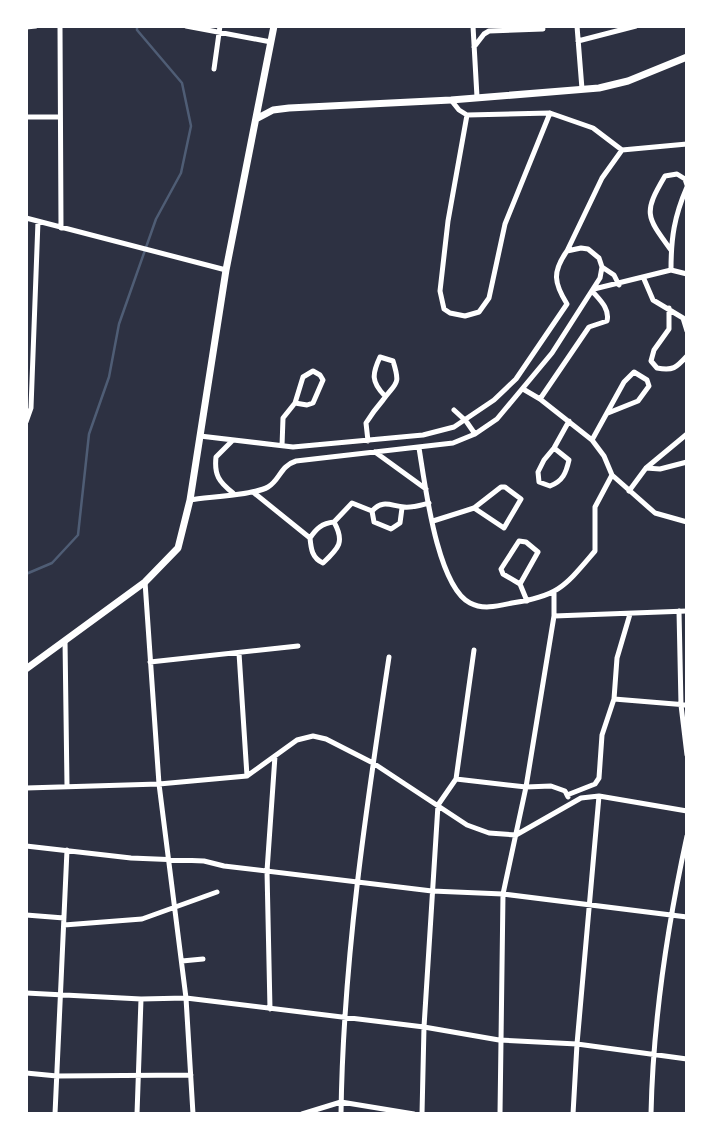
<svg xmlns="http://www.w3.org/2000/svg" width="713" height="1140" font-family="Inter,sans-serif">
<rect width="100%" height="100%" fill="#2d3142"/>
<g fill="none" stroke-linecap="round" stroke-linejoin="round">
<path stroke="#4f5d75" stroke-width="2.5" d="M 26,574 L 52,563 L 78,535 L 89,434 L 109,377 L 119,324 L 156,219 L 181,173 L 191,126 L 182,83 L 137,30 L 137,26"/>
<path stroke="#fff" stroke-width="5" d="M 60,26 L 61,228
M 186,26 L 271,42
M 473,26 L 477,97
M 577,26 L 582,89
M 26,27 L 36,26
M 578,41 L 636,26
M 474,47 L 484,34 L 489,31 L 543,29
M 214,69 L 220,26
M 451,100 L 459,110 L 467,115 L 550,113 L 593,128 L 622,150 L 687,144
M 467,115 L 448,221 L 440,291 L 444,309 L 450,313 L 465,316 L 479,312 L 489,298 L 505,224 L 550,113
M 26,117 L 60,117
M 26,218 L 226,270
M 671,250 C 646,216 643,213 665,176 L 677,174 L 685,179 L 687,185
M 567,251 L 602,178 L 622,150
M 602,267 L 614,275 L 619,285
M 671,270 C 671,238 674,217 687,187
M 644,279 L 653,300 L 683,318 L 687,331
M 594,289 L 671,270 L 687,274
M 669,308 L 669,329 L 654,350 L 651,361 L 657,368 C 673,371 676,368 687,356
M 523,389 L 540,399 L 592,440 L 604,456 L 612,475 L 655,513 L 687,522
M 540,399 L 589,327 L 607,321 C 610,309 600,300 593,292
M 454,410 L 466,421 L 475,434
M 26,422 L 31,408 L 38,221
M 592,440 L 624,382 L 634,372 L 647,380 L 649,386 L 638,401 L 608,413
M 232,441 L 216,457 C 214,475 219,482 233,493
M 368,441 L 366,423 C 371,415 377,407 383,400 C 396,382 401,386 393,361 L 380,357 C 372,374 371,382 385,396
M 282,446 L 283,418 L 295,403 L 303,377 L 313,371 L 320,375 L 323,380 L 313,403 L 307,405 L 295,403
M 419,448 C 425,484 437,586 470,603 C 483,610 498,606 512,603 C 559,596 565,586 595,551 L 595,507 L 612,475
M 554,448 L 569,460 C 566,473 563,481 550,486 L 539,482 L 538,472 L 544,460 L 554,448 L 569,421
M 375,452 L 426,489
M 646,468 L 660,469 L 687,462
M 629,491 L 646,468 L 687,434
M 253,492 L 310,538 C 311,549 312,558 323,563 C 339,548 345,542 334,522 C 322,523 316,529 310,538
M 190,500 C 207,497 255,495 268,487 C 280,480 280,466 296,461 L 453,443 L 475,434 L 497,419 L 552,353 L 600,278 L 602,267 L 599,258 L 588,249 L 581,248 L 567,251 C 552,272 554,283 567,304 L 516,379 L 494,400 L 454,427 L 423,435 L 293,447 L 200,436
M 402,508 L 400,523 L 391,529 L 374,522 L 372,511 C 383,499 391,506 404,507 C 412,508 421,505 429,503
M 433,521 L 474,508 L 501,487 L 505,487 L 521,499 L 504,528 L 474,508
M 334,522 L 352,503 L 372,511
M 145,582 L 159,784 L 186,998 L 193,1114
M 520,584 L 538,552 L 526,542 L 519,541 L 501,569 L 503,574 L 520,584 L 527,601
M 679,611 L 681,705 L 687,755
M 554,616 L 687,611
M 65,640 L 67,786
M 239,653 L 247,776
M 150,662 L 298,646
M 614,699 L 687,705
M 456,779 L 526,787 L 551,786 L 565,791 L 568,797
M 26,788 L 159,784 L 247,776 L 297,740 L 313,736 L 326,739 L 373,763 L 467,825 L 489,833 L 516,835 L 581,798 L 599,796 L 687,811
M 567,795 L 595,784 L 599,778 L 602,735 L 614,699 L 617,658 L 630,614
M 26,846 L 131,858 L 204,861 L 224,866 L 432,891 L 503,894 L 687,917
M 26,915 L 64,918
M 64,925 L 142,919 L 217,892
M 182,961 L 203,959
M 26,993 L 141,999 L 186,998 L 424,1027 L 499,1040 L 577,1044 L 687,1059
M 270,1009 L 267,871 L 275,756
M 26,1073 L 57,1076 L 191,1075
M 55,1114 L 67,850
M 137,1114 L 141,999
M 302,1114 L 341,1102 L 414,1114
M 341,1114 C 343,961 366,809 389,657
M 422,1114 L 424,1027 L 438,805 L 456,779 L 474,650
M 500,1114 L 503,894 L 526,787 L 554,616 L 554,593
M 573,1114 L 577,1044 L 599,796
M 651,1114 C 653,1020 667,928 687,836"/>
<path stroke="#fff" stroke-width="7" d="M 256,119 L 273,110 L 289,108 L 451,100 L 599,88 L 628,81 L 687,57
M 26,669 L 145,582 L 178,548 L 190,500 L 226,270 L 274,26"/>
</g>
<rect width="713" height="1140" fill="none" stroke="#ffffff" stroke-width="56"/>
</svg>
